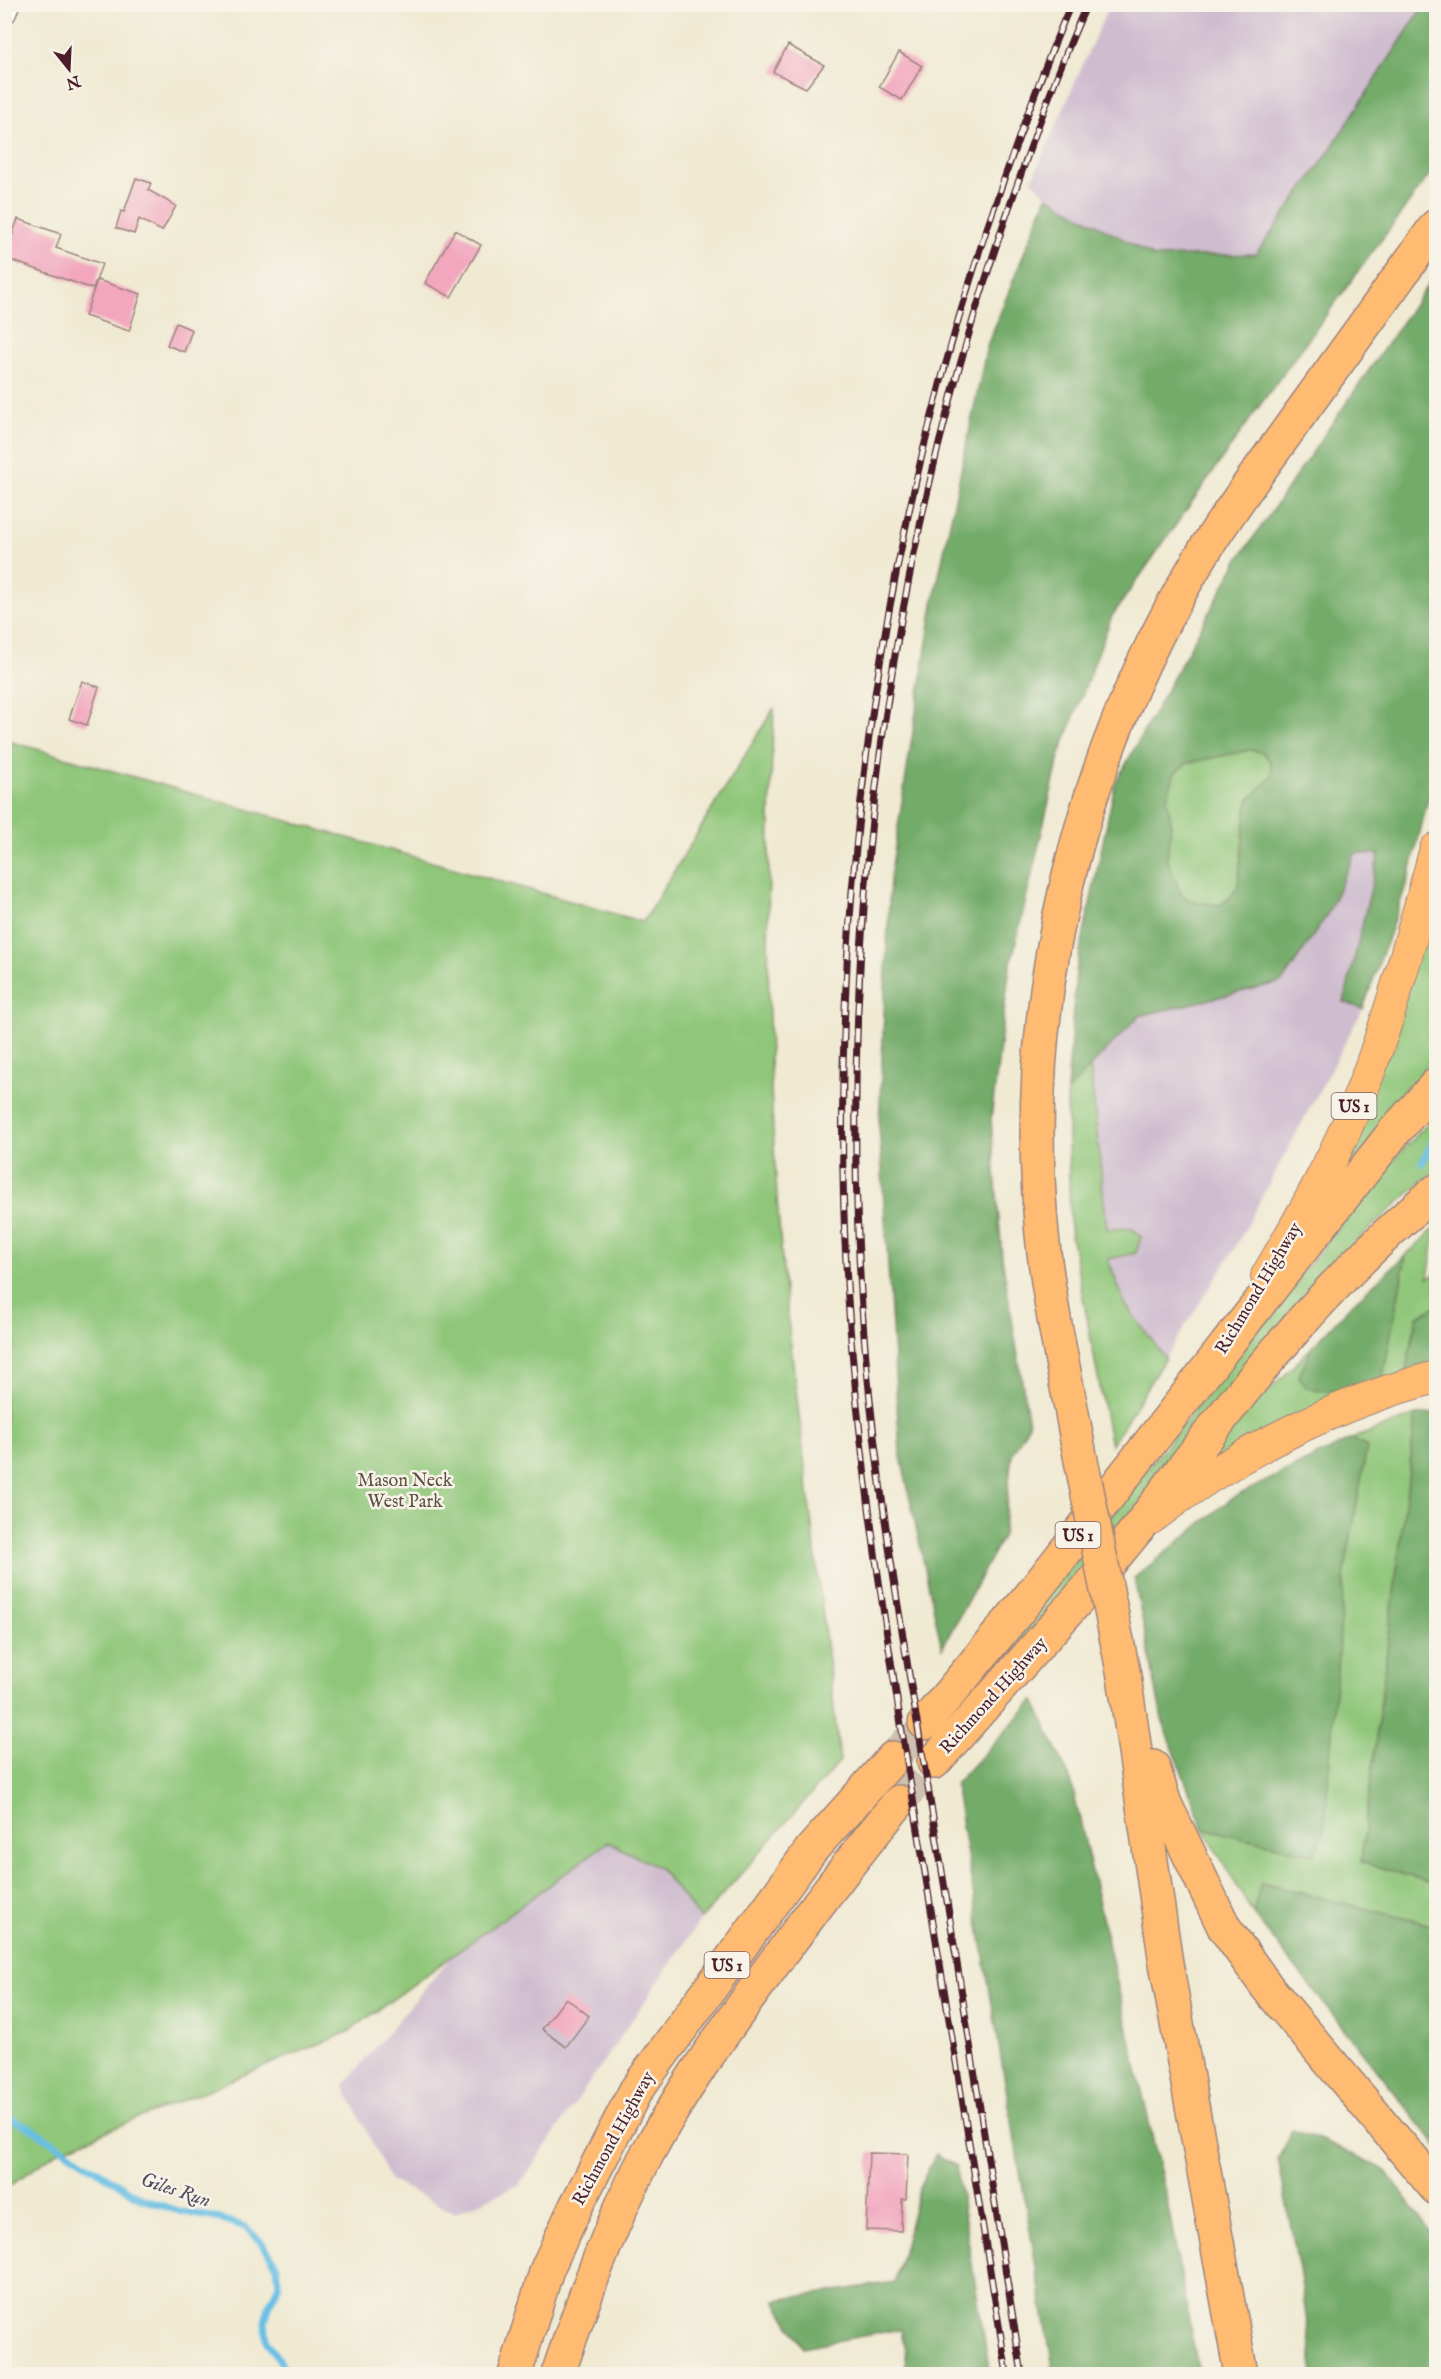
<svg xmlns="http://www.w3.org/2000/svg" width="1441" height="2379" font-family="'IM FELL English',serif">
<rect width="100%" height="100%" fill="#f7f3e8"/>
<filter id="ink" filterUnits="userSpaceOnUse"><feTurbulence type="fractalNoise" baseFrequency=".0167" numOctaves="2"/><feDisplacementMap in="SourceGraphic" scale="12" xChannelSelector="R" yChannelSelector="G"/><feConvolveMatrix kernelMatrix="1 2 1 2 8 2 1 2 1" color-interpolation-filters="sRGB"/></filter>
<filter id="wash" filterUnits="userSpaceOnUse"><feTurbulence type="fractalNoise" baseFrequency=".008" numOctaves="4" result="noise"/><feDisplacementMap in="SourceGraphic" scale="24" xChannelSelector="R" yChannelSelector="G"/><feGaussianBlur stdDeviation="1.35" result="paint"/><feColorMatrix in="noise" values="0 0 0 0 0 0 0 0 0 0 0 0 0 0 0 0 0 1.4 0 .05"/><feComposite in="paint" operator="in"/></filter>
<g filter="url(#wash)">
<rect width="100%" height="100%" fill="#f0ead3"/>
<path fill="#cfbdcf" d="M 1109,5 L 1424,5 L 1320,165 L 1256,254 L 1154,257 L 1047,196 L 1032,180 Z
M 1355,853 L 1379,854 L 1344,1002 L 1363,1009 L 1233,1251 L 1165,1358 L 1125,1304 L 1108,1259 L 1131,1228 L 1107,1229 L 1090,1066 L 1139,1016 L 1282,982 L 1327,915 Z
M 608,1842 L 659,1868 L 701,1919 L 519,2185 L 455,2213 L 390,2180 L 344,2085 L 451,1957 Z"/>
<path fill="#8fc679" stroke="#6c7252" stroke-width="1.5" d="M 774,708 C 767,860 765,1012 775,1164 C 780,1260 792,1355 803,1450 C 815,1553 828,1657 840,1761 L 701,1919 L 659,1868 L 608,1842 L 348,2032 L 61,2150 L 5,2189 L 5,740 L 643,922 Z
M 1250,750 L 1264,752 L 1271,763 L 1272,776 L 1249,800 L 1246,810 L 1238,886 L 1232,896 L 1219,905 L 1193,902 L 1181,894 L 1167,860 L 1171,823 L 1167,798 L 1175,772 L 1188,763 Z
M 1436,905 L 1436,1053 L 1309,1221 Z
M 1090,1066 L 1107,1229 L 1132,1228 L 1141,1237 L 1136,1253 L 1108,1259 L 1125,1304 L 1165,1358 L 1111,1446 L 1070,1229 L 1067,1091 Z
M 1436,1115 L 1436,1169 L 1359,1238 L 1299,1304 L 1071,1592 L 932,1743 L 1339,1226 L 1404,1148 Z
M 1436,1227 L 1428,1278 L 1436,1274 L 1436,1306 L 1417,1317 L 1405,1375 L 1192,1476 L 1232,1428 L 1311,1348 L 1299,1377 L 1382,1381 L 1406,1255 Z
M 1416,1415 L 1361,1862 L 1436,1884 L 1436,1926 L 1262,1883 L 1253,1914 L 1203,1828 L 1314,1855 L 1345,1569 L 1367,1447 L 1351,1439 Z"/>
<path fill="#73ab69" stroke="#5e654a" stroke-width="1.5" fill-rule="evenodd" d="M 1424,5 L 1436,5 L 1436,166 L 1260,405 L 1112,616 L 1060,754 L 1009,972 L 991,1120 L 1002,1257 L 1029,1424 L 1012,1454 L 1003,1535 L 942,1648 L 900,1452 L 879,1125 L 890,878 L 933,604 L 987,346 L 1047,196 L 1154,257 L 1256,254 L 1320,165 Z
M 1436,273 L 1436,767 L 1409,877 L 1363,1009 L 1344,1002 L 1379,854 L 1355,853 L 1327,915 L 1282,982 L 1139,1016 L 1067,1091 L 1076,971 L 1115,784 L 1238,560 ZM 1250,750 L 1264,753 L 1271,763 L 1272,776 L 1249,800 L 1246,811 L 1238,886 L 1232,896 L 1219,905 L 1193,902 L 1181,894 L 1167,860 L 1171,823 L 1167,798 L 1175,772 L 1188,763 Z
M 1406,1255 L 1382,1381 L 1328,1391 L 1307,1388 L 1299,1377 L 1311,1348 L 1353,1303 Z
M 1436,1306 L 1436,1366 L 1405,1375 L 1417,1317 Z
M 1436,1413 L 1436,1884 L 1361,1862 L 1416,1415 Z
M 1351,1439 L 1367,1447 L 1345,1569 L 1324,1834 L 1314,1855 L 1203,1828 L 1162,1719 L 1134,1578 L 1232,1498 Z
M 1034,1700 L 1071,1781 L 1167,2201 L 1199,2374 L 1054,2374 L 955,1784 Z
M 1261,1883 L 1436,1926 L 1436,2145 L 1253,1914 Z
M 1292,2130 L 1325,2141 L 1384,2169 L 1436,2239 L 1436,2374 L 1314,2374 L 1301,2280 L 1278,2159 Z
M 936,2154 L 956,2166 L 990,2374 L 909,2374 L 901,2329 L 803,2347 L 775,2300 L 895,2282 L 919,2188 Z"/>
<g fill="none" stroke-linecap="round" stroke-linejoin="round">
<path stroke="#67bfe4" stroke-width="7" d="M 1422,1163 L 1436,1135
M 4,2059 C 18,2076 7,2097 9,2118 L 29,2127 L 142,2199 L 179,2211 L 221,2219 L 245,2227 L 262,2243 L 277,2266 L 279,2285 L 270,2303 L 265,2321 L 267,2340 L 288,2374"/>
</g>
<g id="blocks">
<path fill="#f2a7bf" d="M 788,45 L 824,65 L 806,88 L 773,72 Z
M 899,52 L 922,66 L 902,100 L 879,87 Z
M 136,178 L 151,183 L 148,190 L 176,206 L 162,231 L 139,219 L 134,234 L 116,228 L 121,211 L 124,212 Z
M 18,219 L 61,234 L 56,248 L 102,264 L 93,289 L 4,258 Z
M 455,230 L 481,245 L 451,297 L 425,283 Z
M 97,280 L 141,294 L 129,331 L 85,316 Z
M 176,323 L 192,330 L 184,352 L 167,345 Z
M 82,681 L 99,687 L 87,725 L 69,719 Z
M 566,1998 L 589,2016 L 566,2047 L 542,2029 Z
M 869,2153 L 908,2154 L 906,2199 L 902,2199 L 901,2231 L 866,2230 Z"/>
</g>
</g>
<g filter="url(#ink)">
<use href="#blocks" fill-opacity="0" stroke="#9d847f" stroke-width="1.5"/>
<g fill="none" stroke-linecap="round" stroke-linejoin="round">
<path stroke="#cfc1b1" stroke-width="33" stroke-dasharray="33 16" stroke-linecap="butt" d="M 893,1758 L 925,1723
M 899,1802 L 934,1762"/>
<g stroke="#9d847f" stroke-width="27">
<path id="tertiary" d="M 4,12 L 7,4"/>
</g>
<g stroke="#9d847f" stroke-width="34">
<path id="primary" d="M 1267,1276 C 1303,1215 1339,1151 1364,1085 C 1393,1008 1414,928 1436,849
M 1151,1518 C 1234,1454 1335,1403 1436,1377"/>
</g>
<g stroke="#9d847f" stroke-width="36">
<path id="trunk" d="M 925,1723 L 1032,1594 L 1227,1344
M 934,1762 L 1097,1578 L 1138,1528
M 515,2374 L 547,2269 L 575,2208 L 636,2090 L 811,1850 L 893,1758
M 558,2374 C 583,2301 608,2229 644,2160 C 678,2095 722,2034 766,1974 C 809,1916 852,1858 899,1802"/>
</g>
<g stroke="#9d847f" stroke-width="36">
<path id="motorway" d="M 1227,1344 L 1395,1131 L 1436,1085
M 1077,1440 C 1064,1368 1047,1296 1041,1223 C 1021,995 1080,757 1198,561 C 1226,514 1260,470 1292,425 C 1340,358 1388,292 1436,226
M 1138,1528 C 1227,1408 1320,1286 1436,1191
M 1124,1676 L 1166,1963 L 1241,2374
M 1153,1767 L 1165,1804 L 1224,1927 L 1267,1987 L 1436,2188"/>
</g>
<use href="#tertiary" stroke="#fff" stroke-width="24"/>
<use href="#primary" stroke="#ffbb71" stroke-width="32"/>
<use href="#trunk" stroke="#ffbb71" stroke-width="33"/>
<use href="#motorway" stroke="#ffbb71" stroke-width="33"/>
<g stroke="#4a1f2b" stroke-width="7">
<path id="rail" d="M 1007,2374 C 977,2191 947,2007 917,1824 C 888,1645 858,1465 847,1283 C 827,928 874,569 986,231 C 1012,155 1039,78 1071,4
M 1022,2374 C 991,2183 963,1991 930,1800 C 903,1636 873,1473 862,1307 C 836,925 891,534 1021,174 C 1041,117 1062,60 1087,4"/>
</g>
<use href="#rail" stroke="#f7f3e8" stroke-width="4.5" stroke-dasharray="14" stroke-linecap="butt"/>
<g stroke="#9d847f" stroke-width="36" stroke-linecap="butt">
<path id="motorway-bridge" d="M 1077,1440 L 1124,1676"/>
</g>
<use href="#motorway-bridge" stroke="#ffbb71" stroke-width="33"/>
</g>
</g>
<g text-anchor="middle" stroke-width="5" stroke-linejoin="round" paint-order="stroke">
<g fill="#f7f3e8" stroke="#7e5f64" stroke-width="1.5">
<rect x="1331.5" y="1093" width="45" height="26" rx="4.5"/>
<rect x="1055.5" y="1522" width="45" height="26" rx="4.5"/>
<rect x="704.5" y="1952" width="45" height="26" rx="4.5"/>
</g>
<g font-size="16" font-weight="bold" fill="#4a1f2b">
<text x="1354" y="1112">US 1</text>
<text x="1078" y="1541">US 1</text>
<text x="727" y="1971">US 1</text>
</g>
<g font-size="18" fill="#4a1f2b" stroke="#f7f3e8">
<text transform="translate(1258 1288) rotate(-59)" y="6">Richmond Highway</text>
<text transform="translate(993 1695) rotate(-48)" y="6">Richmond Highway</text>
<text transform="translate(613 2138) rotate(-61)" y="6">Richmond Highway</text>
</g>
<g font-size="18" fill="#5f5142" stroke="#f7f3e8">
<text x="405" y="1486">Mason Neck<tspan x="405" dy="21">West Park</tspan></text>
</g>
<g font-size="20" font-style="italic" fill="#534f62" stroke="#f7f3e8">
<text transform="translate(176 2189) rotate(18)" y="7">Giles Run</text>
</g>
</g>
<rect width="1441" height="2379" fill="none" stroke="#f7f3e8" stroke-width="24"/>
<g transform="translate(69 69) rotate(162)" stroke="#f7f3e8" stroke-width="4.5" paint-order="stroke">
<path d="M0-4.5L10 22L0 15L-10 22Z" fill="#4a1f2b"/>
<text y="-9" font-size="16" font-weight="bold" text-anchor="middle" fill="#4a1f2b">N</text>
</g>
</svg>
